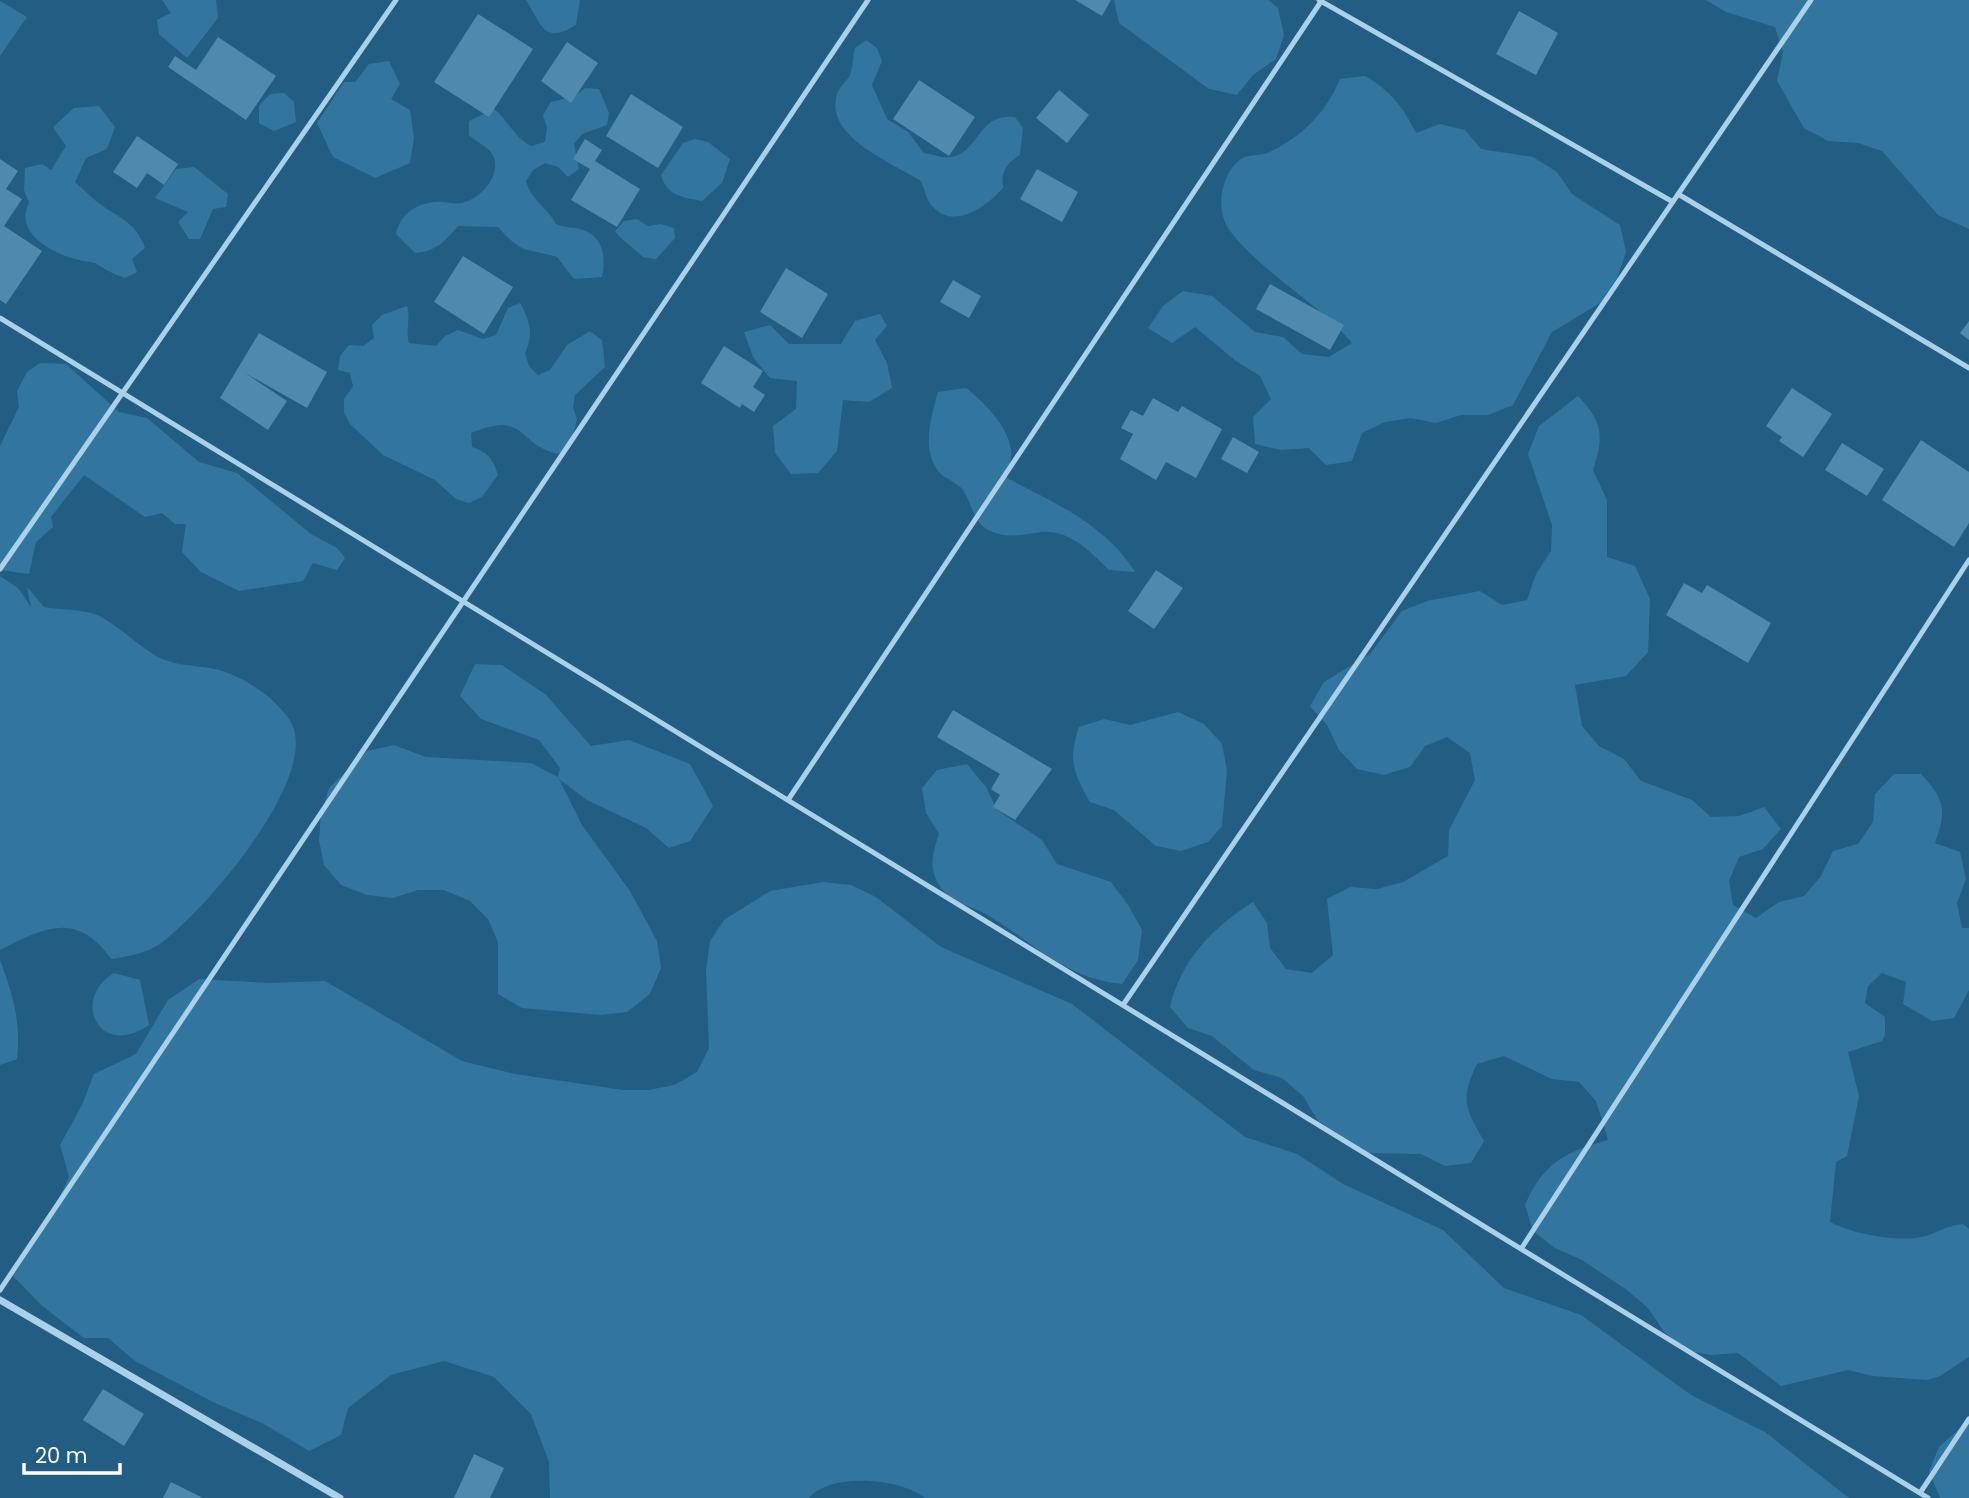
<svg xmlns="http://www.w3.org/2000/svg" width="1969" height="1498" font-family="Poppins,sans-serif">
<rect width="100%" height="100%" fill="#225d84"/>
<path fill="#32769f" d="M 162,0 L 216,0 L 218,18 L 187,58 L 159,34 L 157,20 L 171,13 Z
M 526,0 L 580,0 L 576,25 C 542,46 541,22 526,0 Z
M 1114,0 L 1268,0 L 1278,8 L 1284,35 L 1276,59 L 1253,75 L 1237,95 L 1209,89 L 1119,23 Z
M 1706,0 L 1969,0 L 1969,229 L 1938,215 L 1882,151 L 1858,143 L 1828,141 L 1804,128 L 1777,81 L 1783,52 L 1775,27 L 1726,12 Z
M 0,1 L 27,17 L 0,56 Z
M 866,40 L 877,48 L 882,61 L 872,85 L 887,119 L 908,132 L 924,153 C 932,154 944,159 952,157 C 981,150 977,113 1015,117 L 1023,128 L 1020,155 C 1006,164 1001,171 1003,188 C 987,206 954,231 932,206 C 927,201 924,188 921,181 C 895,164 828,139 836,98 C 837,88 846,83 850,75 C 853,67 853,56 855,48 Z
M 389,61 L 400,84 L 391,99 L 410,110 L 414,138 L 410,163 L 375,178 L 333,157 L 317,123 L 344,82 L 355,82 L 369,64 Z
M 1365,76 C 1391,91 1403,107 1416,133 L 1440,124 L 1465,130 L 1481,149 L 1533,157 L 1557,172 L 1572,194 L 1620,225 L 1626,252 L 1617,278 L 1600,303 L 1552,332 L 1513,405 L 1488,415 L 1461,415 L 1436,423 L 1411,418 L 1385,422 L 1362,433 L 1352,461 L 1326,465 L 1309,448 L 1281,450 L 1255,444 L 1253,417 L 1271,399 L 1260,376 L 1236,361 L 1195,327 L 1172,343 L 1148,328 L 1163,306 L 1183,291 L 1212,296 L 1255,332 L 1283,337 L 1302,354 L 1329,357 L 1352,343 C 1317,301 1264,275 1230,231 C 1215,211 1220,174 1241,159 C 1248,154 1260,156 1267,153 C 1301,138 1326,113 1340,79 Z
M 585,88 L 599,89 L 609,113 L 607,125 L 582,134 L 574,144 L 579,169 L 568,177 L 558,167 L 545,163 L 533,170 L 526,181 C 531,200 547,207 556,224 C 565,228 574,227 583,230 C 604,237 606,259 602,277 L 574,279 L 557,257 C 524,247 524,256 498,227 L 458,226 C 444,242 437,251 415,253 L 396,234 C 400,215 414,204 435,202 C 444,201 453,205 462,203 C 481,199 505,172 491,152 C 486,146 475,141 469,135 L 469,121 L 494,109 C 509,121 514,138 531,146 L 545,142 L 547,128 L 543,115 L 551,102 L 575,96 Z
M 284,93 L 294,102 L 296,122 L 274,131 L 259,123 L 259,106 L 270,94 Z
M 99,106 L 115,127 L 107,149 L 86,158 L 75,182 C 82,188 89,195 96,201 C 116,217 136,221 145,248 L 132,259 L 137,272 L 125,278 C 113,274 106,270 95,263 C 90,261 84,262 79,260 C 53,254 13,233 29,203 L 24,190 L 25,168 L 42,164 L 51,170 L 66,146 L 53,127 L 74,108 Z
M 695,139 L 708,142 L 730,159 L 722,183 L 702,201 C 682,197 667,196 661,175 L 683,143 Z
M 194,167 L 228,194 L 226,207 L 213,209 L 200,239 L 189,239 L 178,222 L 188,212 L 155,198 L 176,169 Z
M 637,219 L 648,226 L 661,224 L 674,228 L 675,238 L 656,259 L 643,257 C 633,247 623,242 615,231 L 624,221 Z
M 520,303 C 530,321 534,334 525,353 L 529,366 L 538,375 L 550,370 L 567,345 L 590,331 L 602,340 L 605,367 L 575,395 L 573,407 L 577,419 L 570,447 L 558,454 C 516,445 528,410 471,433 L 472,447 C 488,452 493,459 498,475 L 482,497 L 469,503 L 456,499 L 435,480 L 383,455 L 350,424 L 344,413 L 344,399 L 353,386 L 350,373 L 338,370 L 340,356 L 349,345 L 363,346 L 374,338 L 372,325 L 382,315 L 407,306 C 411,320 405,329 409,343 L 436,346 L 445,336 L 458,330 L 483,339 L 496,335 L 508,308 Z
M 880,314 L 887,326 L 875,340 L 887,363 L 892,388 L 869,402 L 843,400 L 837,451 L 818,473 L 791,474 L 775,453 L 773,426 L 796,409 L 797,381 L 770,378 L 753,357 L 744,332 L 770,325 L 789,344 L 841,344 L 855,321 Z
M 40,363 L 66,364 L 119,412 L 147,418 L 199,462 L 237,473 L 311,534 L 337,548 L 345,558 L 337,570 L 313,563 L 303,581 L 239,591 L 201,572 L 182,552 L 186,524 L 175,524 L 162,513 L 145,517 L 84,475 L 51,517 L 53,527 L 36,542 L 29,574 L 0,570 L 0,446 L 19,407 L 17,391 L 27,372 Z
M 966,388 C 984,402 1008,426 1011,450 C 1012,459 1008,470 1007,478 C 1055,503 1106,525 1135,572 L 1109,570 C 1091,552 1069,529 1041,532 C 1024,534 1010,539 993,532 C 973,525 973,505 963,490 C 958,483 948,480 941,474 C 920,453 931,417 938,392 Z
M 1578,396 C 1603,422 1604,436 1593,470 L 1607,500 L 1607,557 L 1635,566 L 1650,599 L 1648,652 L 1626,676 L 1575,685 L 1582,726 L 1599,746 L 1624,759 L 1641,781 L 1692,800 L 1711,817 L 1739,816 L 1764,807 L 1781,829 L 1763,849 L 1739,857 L 1729,881 L 1733,905 L 1756,918 L 1779,902 L 1804,896 L 1821,876 L 1833,851 L 1858,844 L 1873,822 L 1875,794 L 1894,774 L 1921,774 C 1945,800 1947,810 1935,843 L 1960,852 L 1966,879 L 1957,903 L 1962,928 L 1969,928 L 1969,990 L 1954,1018 L 1932,1021 L 1903,1004 L 1906,982 L 1882,973 L 1868,986 L 1865,1003 L 1885,1017 L 1885,1035 L 1882,1041 L 1848,1052 L 1859,1096 L 1847,1156 L 1836,1162 L 1830,1222 C 1853,1234 1895,1242 1921,1237 C 1937,1234 1944,1226 1963,1224 L 1969,1229 L 1969,1357 L 1940,1376 L 1927,1380 L 1873,1376 L 1848,1370 L 1781,1386 L 1738,1353 L 1710,1355 L 1685,1350 L 1664,1332 L 1649,1309 L 1627,1290 L 1582,1260 L 1555,1248 L 1533,1231 L 1525,1205 C 1543,1163 1565,1152 1608,1140 L 1596,1101 L 1579,1082 L 1552,1079 L 1504,1056 L 1477,1064 C 1460,1099 1465,1108 1484,1141 L 1471,1163 L 1445,1166 L 1421,1154 L 1366,1153 L 1318,1121 L 1303,1096 L 1282,1078 L 1254,1070 L 1212,1036 L 1188,1028 L 1170,1007 C 1181,960 1212,928 1253,902 L 1267,923 L 1270,948 L 1286,969 L 1312,973 L 1333,955 L 1327,899 L 1350,887 L 1377,889 L 1403,882 L 1448,856 L 1449,830 L 1475,780 L 1470,753 L 1447,737 L 1425,746 L 1410,767 L 1384,775 L 1357,769 L 1339,750 L 1327,725 L 1310,706 L 1324,682 L 1370,654 L 1402,611 L 1427,601 L 1480,591 L 1502,605 L 1527,600 L 1536,574 L 1551,551 L 1552,525 L 1528,454 L 1539,426 Z
M 0,576 L 18,588 L 31,607 L 27,587 L 44,607 C 60,610 82,609 97,615 C 119,625 147,655 168,661 C 183,666 200,666 215,669 C 242,675 274,697 289,719 C 326,772 203,913 161,943 C 146,954 129,956 111,959 C 78,912 46,926 0,950 Z
M 475,664 L 502,665 L 546,695 L 591,746 L 629,740 L 690,764 L 713,806 L 690,841 L 669,848 L 646,828 L 587,800 L 559,779 L 582,825 L 630,891 L 657,941 L 661,968 L 650,994 L 627,1012 L 600,1015 L 522,1008 L 498,994 L 498,942 L 488,919 L 470,901 L 444,890 L 418,890 L 393,898 L 367,895 L 341,885 L 324,865 L 319,840 L 321,814 L 329,788 L 367,751 L 394,745 L 426,757 L 531,763 L 558,777 L 560,768 L 539,740 L 481,719 L 460,696 Z
M 1178,712 L 1204,724 L 1222,744 L 1227,771 L 1222,826 L 1208,842 L 1181,851 L 1156,846 L 1114,810 L 1090,802 C 1073,772 1068,760 1079,727 L 1104,719 L 1130,725 Z
M 967,764 L 986,787 L 997,810 L 1042,840 L 1057,864 L 1111,882 L 1128,905 L 1142,930 L 1138,960 L 1122,984 C 1062,978 1033,941 984,913 C 967,904 951,904 939,885 C 928,867 933,852 939,834 L 926,813 L 922,788 L 937,770 Z
M 823,882 L 851,885 L 876,897 L 941,947 L 1072,1004 L 1245,1137 L 1297,1154 L 1343,1184 L 1443,1230 L 1504,1288 L 1581,1315 L 1691,1395 L 1765,1432 L 1849,1498 L 925,1498 C 901,1478 830,1472 809,1498 L 550,1498 L 549,1462 L 531,1414 L 494,1377 L 444,1361 L 391,1375 L 348,1408 L 341,1435 L 309,1451 L 264,1424 L 213,1402 L 135,1361 L 108,1338 L 84,1338 L 41,1305 L 13,1276 L 46,1224 L 69,1177 L 60,1145 L 82,1105 L 94,1074 L 136,1054 L 168,1000 L 199,979 L 269,983 L 325,981 L 462,1061 L 515,1074 L 623,1090 L 649,1090 L 674,1085 L 697,1072 L 709,1048 L 706,970 L 710,941 L 724,920 L 770,891 Z
M 0,960 C 13,995 21,1022 17,1059 L 0,1065 Z
M 114,973 L 140,980 L 149,1025 C 98,1060 71,998 114,973 Z
M 1969,1420 L 1969,1498 L 1940,1498 L 1929,1471 L 1939,1447 Z"/>
<path fill="#4f89ae" d="M 1075,0 L 1111,0 L 1102,16 Z
M 1519,11 L 1558,33 L 1536,75 L 1496,54 Z
M 478,14 L 533,49 L 489,117 L 434,82 Z
M 218,37 L 276,76 L 246,120 L 168,67 L 175,56 L 196,70 Z
M 567,42 L 598,63 L 571,103 L 541,81 Z
M 919,80 L 975,117 L 949,156 L 893,119 Z
M 1059,90 L 1089,115 L 1067,143 L 1036,118 Z
M 631,94 L 683,127 L 658,168 L 606,136 Z
M 137,136 L 178,164 L 164,185 L 147,173 L 137,188 L 113,172 Z
M 585,139 L 602,150 L 595,161 L 640,189 L 617,227 L 571,200 L 590,169 L 573,159 Z
M 0,159 L 18,171 L 6,189 L 22,199 L 4,226 L 42,251 L 6,304 L 0,300 Z
M 1037,169 L 1078,192 L 1062,222 L 1020,199 Z
M 463,256 L 513,287 L 484,334 L 434,302 Z
M 786,268 L 828,294 L 802,338 L 760,312 Z
M 953,280 L 981,296 L 969,318 L 940,302 Z
M 1270,284 L 1344,325 L 1330,350 L 1256,309 Z
M 1969,321 L 1969,340 L 1960,333 Z
M 259,333 L 327,372 L 307,408 L 245,373 L 287,401 L 268,430 L 220,398 Z
M 724,346 L 763,371 L 753,387 L 765,395 L 754,412 L 742,404 L 740,408 L 701,383 Z
M 1792,388 L 1832,414 L 1803,457 L 1779,441 L 1782,437 L 1766,426 Z
M 1153,398 L 1178,412 L 1182,406 L 1222,429 L 1196,478 L 1166,462 L 1156,480 L 1120,459 L 1133,434 L 1121,428 L 1131,410 L 1143,416 Z
M 1233,437 L 1259,452 L 1247,473 L 1221,459 Z
M 1921,440 L 1969,472 L 1969,523 L 1954,547 L 1882,500 Z
M 1842,443 L 1884,469 L 1867,496 L 1825,470 Z
M 1156,570 L 1183,588 L 1154,629 L 1128,611 Z
M 1684,583 L 1702,593 L 1707,585 L 1771,623 L 1748,663 L 1666,615 Z
M 953,710 L 1052,769 L 1015,820 L 993,807 L 1000,795 L 991,789 L 1000,774 L 937,737 Z
M 103,1389 L 144,1414 L 124,1446 L 83,1420 Z
M 474,1454 L 504,1468 L 490,1498 L 454,1498 Z
M 171,1482 L 203,1498 L 163,1498 Z"/>
<g fill="none" stroke-linecap="round" stroke-linejoin="round">
<path stroke="#abd1e8" stroke-width="5" d="M 1319,0 L 1673,202
M 1678,194 L 1969,368
M 0,318 L 1928,1498
M 0,569 L 396,0
M 788,800 L 1322,0
M 1123,1005 L 1811,0
M 1521,1249 L 1969,560
M 0,1290 L 868,0
M 1920,1493 L 1969,1419"/>
<path stroke="#abd1e8" stroke-width="7" d="M 0,1300 L 340,1498"/>
</g>
<path d="M24 1463v10h96v-10" fill="none" stroke="#ffffff" stroke-width="3.5"/>
<text x="35" y="1463" font-size="21" fill="#ffffff" stroke="#225d84" stroke-width="5" paint-order="stroke">20 m</text>
</svg>
